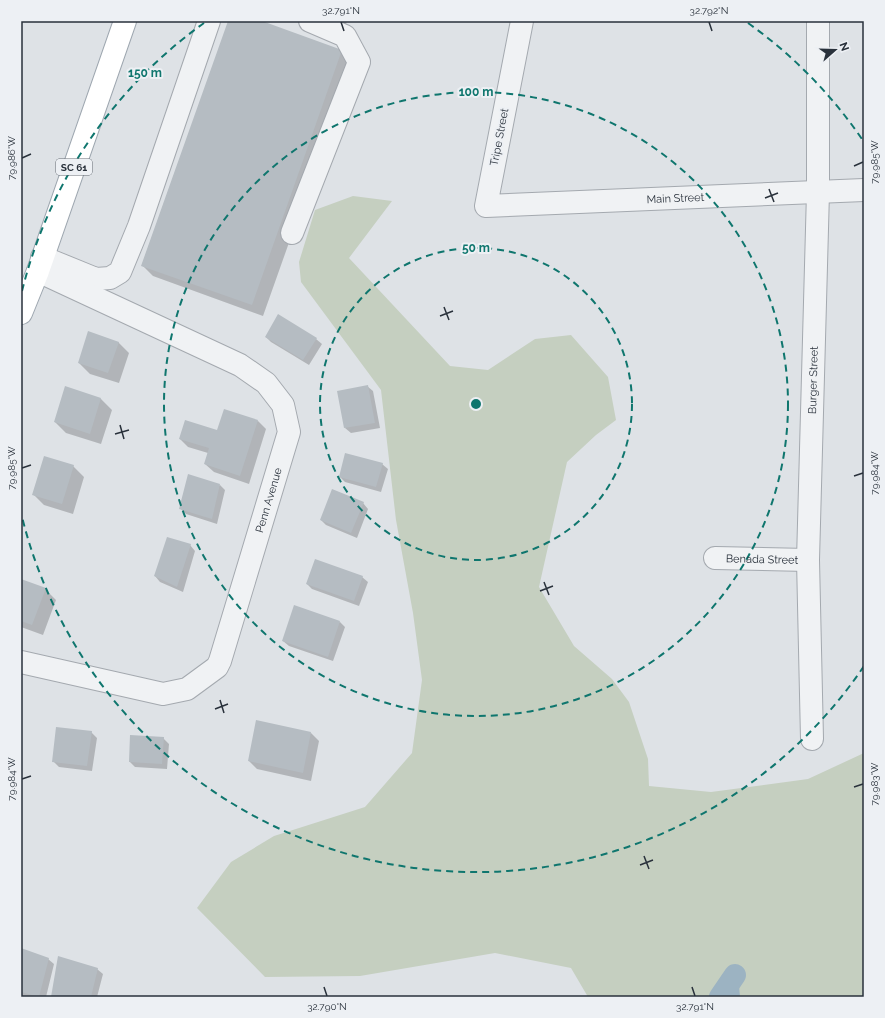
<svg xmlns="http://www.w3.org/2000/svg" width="885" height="1018" font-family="Raleway,sans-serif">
<rect width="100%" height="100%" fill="#dee2e6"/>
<path fill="#c5cfc0" d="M 353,196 L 392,201 L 349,258 L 450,366 L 488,370 L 535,339 L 571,335 L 608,377 L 616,420 L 596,435 L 567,462 L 539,587 L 574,646 L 612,679 L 629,702 L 648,759 L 649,786 L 711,792 L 808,779 L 864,753 L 864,997 L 588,997 L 571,968 L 495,953 L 360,976 L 265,977 L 197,908 L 231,862 L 274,836 L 365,807 L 412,753 L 422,680 L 413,613 L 396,520 L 381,390 L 301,282 L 299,262 L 315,210 Z"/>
<path fill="#0003" d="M 229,21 L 259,21 L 342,51 L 353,62 L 263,316 L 153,276 L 142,265 Z
M 336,21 L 347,21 L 346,24 Z
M 266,337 L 316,339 L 322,344 L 309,365 L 271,342 Z
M 118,342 L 129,353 L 119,383 L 90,374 L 79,363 Z
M 367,386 L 373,391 L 380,428 L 351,433 L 345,428 Z
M 66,388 L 101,399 L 112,410 L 101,444 L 66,433 L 55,422 Z
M 258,421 L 266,429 L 249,484 L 214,472 L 205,464 L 208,453 L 188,447 L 180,439 L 218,431 Z
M 382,464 L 388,469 L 381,492 L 345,482 L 340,477 Z
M 73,466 L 84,477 L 73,514 L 44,505 L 33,494 Z
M 220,485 L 225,490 L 217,524 L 186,514 L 180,508 Z
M 363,503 L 368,509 L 357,538 L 326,525 L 321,520 Z
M 190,545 L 195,551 L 183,592 L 160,582 L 155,576 Z
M 362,577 L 368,582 L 359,606 L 312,589 L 307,584 Z
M 21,580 L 45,589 L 56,600 L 43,635 L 21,627 Z
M 340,622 L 345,627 L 333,661 L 289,646 L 283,641 Z
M 91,732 L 97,738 L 92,771 L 59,767 L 53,761 Z
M 311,733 L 319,741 L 311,781 L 257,769 L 249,761 Z
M 163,738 L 169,744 L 167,769 L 135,767 L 130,762 Z
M 21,949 L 48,959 L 54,964 L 46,997 L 26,997 L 21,996 Z
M 97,969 L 103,974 L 97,997 L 52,997 Z"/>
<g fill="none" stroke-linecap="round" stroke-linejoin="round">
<path stroke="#9cb3c2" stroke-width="6" d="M 735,975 L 737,997"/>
<path stroke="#9cb3c2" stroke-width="22" d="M 720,997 L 735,975"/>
</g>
<path fill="#b5bcc2" d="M 228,21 L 262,21 L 342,50 L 252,305 L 141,266 Z
M 278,314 L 317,338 L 303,360 L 265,337 Z
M 88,331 L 119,342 L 108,373 L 78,363 Z
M 368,385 L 375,423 L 344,428 L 337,391 Z
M 65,386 L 101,398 L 90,434 L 54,422 Z
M 224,409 L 258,420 L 240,476 L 204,464 L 209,448 L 179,439 L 185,420 L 217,430 Z
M 345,453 L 383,463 L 376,487 L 339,477 Z
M 44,456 L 74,465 L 62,504 L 32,495 Z
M 188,474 L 220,484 L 212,519 L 179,509 Z
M 332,489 L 364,502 L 351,533 L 320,520 Z
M 167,537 L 191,544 L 177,587 L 154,576 Z
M 315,559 L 363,576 L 354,601 L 306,584 Z
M 21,579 L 46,588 L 32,625 L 21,621 Z
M 294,605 L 340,621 L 328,657 L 282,641 Z
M 256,720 L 311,732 L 303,773 L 248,761 Z
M 56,727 L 92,731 L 87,766 L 52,762 Z
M 130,735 L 164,737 L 162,764 L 129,762 Z
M 21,948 L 49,958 L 39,997 L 21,992 Z
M 58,956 L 98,968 L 91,997 L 51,997 Z"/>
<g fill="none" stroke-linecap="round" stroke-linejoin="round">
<g stroke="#a4a9af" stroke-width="24">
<g id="minor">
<path id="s1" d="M 522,21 L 486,206 L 864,190"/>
<path d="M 292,233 L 359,62 L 345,36 L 310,21"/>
<path d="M 42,257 L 96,279 L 110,278 L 120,272 L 139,226 L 209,21"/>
<path id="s2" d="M 715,558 L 808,560"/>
<path id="s3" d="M 21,662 L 163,694 L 187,689 L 217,667 L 220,661 L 289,432 L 283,405 L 266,383 L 240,365 L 38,271"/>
<path id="s4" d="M 812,739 L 808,560 L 818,192 L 818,21"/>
</g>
</g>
<g stroke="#9ea7b0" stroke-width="24">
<path id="major" d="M 21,313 L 38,271 L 125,21"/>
</g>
<use href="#minor" stroke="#f0f2f4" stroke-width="22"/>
<use href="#major" stroke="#fff" stroke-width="22"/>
</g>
<path fill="none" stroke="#29313b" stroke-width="1.5" d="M 341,22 L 344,31M 709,22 L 712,31M 22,158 L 31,154M 854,166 L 863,162M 769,189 L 774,202M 765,198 L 778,193M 444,307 L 449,320M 440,316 L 453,311M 120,425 L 124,439M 115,434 L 129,430M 22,468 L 31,465M 854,476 L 863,473M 544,582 L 549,595M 540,591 L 553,586M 220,700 L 224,713M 215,709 L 228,704M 22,779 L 31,776M 854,787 L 863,784M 644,856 L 649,869M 640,865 L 653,860M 324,987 L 327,996M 692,987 L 695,996"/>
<g fill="none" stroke="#0f766e" stroke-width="2" stroke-dasharray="7 5">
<circle cx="476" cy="404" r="156"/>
<circle cx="476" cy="404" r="312"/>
<path d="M864 666A468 468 0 0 1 22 517M22 291A468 468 0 0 1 204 23M748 23A468 468 0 0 1 864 142"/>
</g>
<g text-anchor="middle" stroke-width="4" stroke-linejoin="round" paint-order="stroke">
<rect fill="#edf0f4" stroke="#646a72" stroke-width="1" x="56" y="159" width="36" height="16" rx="3"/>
<g font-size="10" font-weight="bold" fill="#29313b">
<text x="74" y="171">SC 61</text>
</g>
<g font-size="11" fill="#29313b" stroke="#edf0f4">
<text transform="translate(499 137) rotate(-79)" y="4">Tripe Street</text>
<text dy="4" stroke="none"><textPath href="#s1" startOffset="378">Main Street</textPath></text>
<text dy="4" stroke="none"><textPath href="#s4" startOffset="359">Burger Street</textPath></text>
<text dy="4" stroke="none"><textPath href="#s3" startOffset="382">Penn Avenue</textPath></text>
<text dy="4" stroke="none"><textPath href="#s2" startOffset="47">Benada Street</textPath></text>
</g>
</g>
<circle cx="476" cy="404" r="6" fill="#0f766e" stroke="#edf0f4" stroke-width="2"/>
<g font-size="12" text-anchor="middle" font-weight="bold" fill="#0f766e" stroke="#edf0f4" stroke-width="4" stroke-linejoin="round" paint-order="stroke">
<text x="145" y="77">150 m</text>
<text x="476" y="96">100 m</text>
<text x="476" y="252">50 m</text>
</g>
<rect width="885" height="1018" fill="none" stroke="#edf0f4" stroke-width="44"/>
<g transform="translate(835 50) rotate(70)" stroke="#edf0f4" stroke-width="3" paint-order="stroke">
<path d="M0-3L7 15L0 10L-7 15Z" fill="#29313b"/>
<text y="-6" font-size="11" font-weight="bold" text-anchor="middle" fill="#29313b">N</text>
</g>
<rect x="22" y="22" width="841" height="974" fill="none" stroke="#29313b" stroke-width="1.5"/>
<g font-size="10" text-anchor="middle" fill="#29313b">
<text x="341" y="14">32.791°N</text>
<text x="709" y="14">32.792°N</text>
<text transform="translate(11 158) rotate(-90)" y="4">79.986°W</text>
<text transform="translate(874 162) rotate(-90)" y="4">79.985°W</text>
<text transform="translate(11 468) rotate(-90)" y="4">79.985°W</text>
<text transform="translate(874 473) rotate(-90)" y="4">79.984°W</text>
<text transform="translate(11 779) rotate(-90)" y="4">79.984°W</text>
<text transform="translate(874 784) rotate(-90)" y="4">79.983°W</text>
<text x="327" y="1010">32.790°N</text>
<text x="695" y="1010">32.791°N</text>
</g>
</svg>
